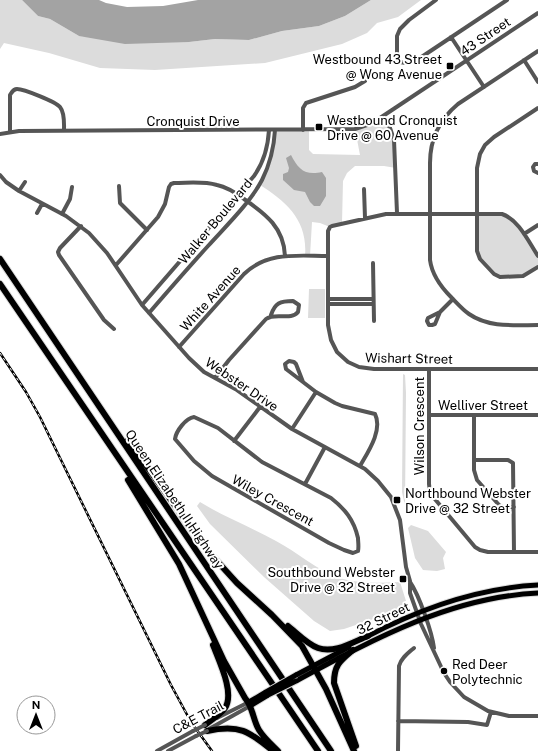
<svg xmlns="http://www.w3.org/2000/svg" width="538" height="751" font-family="'Public Sans',sans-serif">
<rect width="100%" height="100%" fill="#fff"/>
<path fill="#dcdcdc" d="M 0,0 L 22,0 L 38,16 L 50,19 L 79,36 L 189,42 L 215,39 L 249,40 L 282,31 L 319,26 L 345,16 L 371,0 L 421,0 L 398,17 L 377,23 L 367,33 L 342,44 L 265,63 L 155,70 L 100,68 L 49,53 L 4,43 L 0,49 Z
M 383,116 L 391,130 L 396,168 L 384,166 L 355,166 L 347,173 L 343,181 L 342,223 L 330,227 L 320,223 L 312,222 L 310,256 L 305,256 C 308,221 287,202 260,185 L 263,180 L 275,130 L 309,130 L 309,150 L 313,154 L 360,155 L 355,129 Z
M 477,214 L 497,214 L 514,221 L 538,256 L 538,267 L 521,277 L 497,275 L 479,257 Z
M 309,289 L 325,289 L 325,318 L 308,318 Z
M 403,374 L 405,375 L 406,393 L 405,506 L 402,492 Z
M 200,502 C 224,517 251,527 276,541 C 297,552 317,570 339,578 C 359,584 380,583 400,582 L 406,601 L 400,610 L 344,629 L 330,631 L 314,621 L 264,577 L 210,524 L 197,506 Z
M 411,525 L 428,531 L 446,552 L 443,558 L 445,569 L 437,571 L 423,570 L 415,558 L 408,528 Z"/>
<path fill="#a3a3a3" d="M 22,0 L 99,0 L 106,3 L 127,7 L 163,6 L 198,0 L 371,0 L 345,16 L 319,26 L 282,31 L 249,40 L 215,39 L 189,42 L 125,44 L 79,36 L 50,19 L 38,16 Z
M 291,155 C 298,169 305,176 322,172 L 326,178 L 326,196 L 320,206 L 314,206 L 310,202 L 305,192 L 294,190 L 283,180 L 283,174 L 288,172 L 289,168 L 286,158 Z"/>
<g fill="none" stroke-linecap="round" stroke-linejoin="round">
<g stroke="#dbdbdb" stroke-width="7">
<path id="major" d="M 366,637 C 419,609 478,588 538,585
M 296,675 L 349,647
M 296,681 C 372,640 450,597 538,593
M 249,702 L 266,692
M 250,706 L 268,695"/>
</g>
<g stroke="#dbdbdb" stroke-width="8">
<path id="highway" d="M 0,259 C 111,423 221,587 331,751
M 0,284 L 318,751
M 128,440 L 206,549 L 237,583 L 272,615 L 302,646 L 326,689 L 354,751
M 128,480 L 179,564 L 224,661 L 245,698 C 253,707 253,720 259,730 C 264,738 271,744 278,751
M 288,626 C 297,633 307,644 318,648 C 334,654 353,642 368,636
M 353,650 C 340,661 334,665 334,683 L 356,746
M 205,725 C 211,720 220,715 225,708 C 235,693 219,661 213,645
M 207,731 C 239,724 249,731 273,751"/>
</g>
<path stroke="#555" stroke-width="4" d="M 436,0 L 409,20 L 400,29 L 397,36 L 397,58 L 399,62 L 406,63 L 417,60 L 507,0
M 451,37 L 484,87
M 538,51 L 458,104 C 440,119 430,139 430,163 L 430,260 C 432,275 440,286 451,297 C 457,303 462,309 469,314 C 489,328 515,325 538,325
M 524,60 L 538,82
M 538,108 L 494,137 L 485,145 L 480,154 L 477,168 L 477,251 L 480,259 L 494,274 L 500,277 L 523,276 L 538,267
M 383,116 L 390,128 L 394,140 L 397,213
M 303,130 L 303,108 L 306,103 L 355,87 L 365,81
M 10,132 L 10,95 C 12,92 13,89 17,89 C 24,89 56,102 60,107 C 65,113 64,124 64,131
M 0,134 L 19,131 L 355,129 L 367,125 L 380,118 L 538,13
M 538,164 L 535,164 L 533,167 L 534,171 L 538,173
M 0,175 L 6,182 L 19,191 L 66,216 L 89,233 L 107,253 L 142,305 L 189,358 L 204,372 L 237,390 L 292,429 L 365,469 L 378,481 L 391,497 L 400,520 L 406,567 L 410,581 L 410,593 L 421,624 L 444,673 L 450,682 L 464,697 L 488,711 L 509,716 L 538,716
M 119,186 L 120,203 L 147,230
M 364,189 L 365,218
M 19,191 L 25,182
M 37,213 L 42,204
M 62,214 L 70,199 L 72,187
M 81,226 L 60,248 L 58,252 L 59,255 L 104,320 L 114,329
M 524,234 L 538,225
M 538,256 C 528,241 519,220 502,214 L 386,214 L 332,226 L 330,227 L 328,231 L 328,325 L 331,340 L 337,352 L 348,362 L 359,367 L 374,369 L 538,369
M 373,263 L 374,321
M 116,265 L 158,217 L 165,204 L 169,187 L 171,184 L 174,183 C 189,183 203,181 217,185 C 227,187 236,193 244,199 C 266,214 284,228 285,256
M 329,299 L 373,299
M 328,304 L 373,304
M 142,305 L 254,176 C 264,162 268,147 269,130
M 440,312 L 435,324 L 432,325 L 429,325 L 427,321 L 428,318 L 440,312 L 453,299
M 149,313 C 168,291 188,268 208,246 C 225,227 250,203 262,180 C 270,164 274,148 275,130
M 179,347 L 244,274 C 268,251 298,256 328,256
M 429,369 L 429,484 L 430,492 L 434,498 L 475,547 L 480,550 L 488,552 L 538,552
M 215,378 L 229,360 L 266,319 C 275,312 291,321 298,312 L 299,305 L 293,301 C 280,301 275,303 271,315
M 303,382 L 296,364 L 294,362 L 289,361 L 285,364 L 286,369 L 316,392 L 335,403 L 342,406 L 375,414 C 383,430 368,452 360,466
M 429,415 L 538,415
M 474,415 L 474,470 L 477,480 L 499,505 L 503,507 L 514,507
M 194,417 L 218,428 L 262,462 L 331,498 C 345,509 354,520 358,538 C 358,542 359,546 358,551 L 353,553 L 344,550 L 329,543 L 212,476 L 194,461 L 175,439 C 176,431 186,418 194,417 Z
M 292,429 L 316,392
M 234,441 L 260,407
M 474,460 L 508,460 L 513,463 L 514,552
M 305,484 L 325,447
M 410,582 C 419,595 432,632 434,648
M 217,718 L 249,702
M 398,721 L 468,722 L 487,725 L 491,712
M 209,729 L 250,706
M 157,751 L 193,731
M 168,751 L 196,736
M 398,751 L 399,666 C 401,658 408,653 414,648"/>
<use href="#major" stroke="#000" stroke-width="5"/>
<use href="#highway" stroke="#000" stroke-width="6"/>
<g stroke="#000" stroke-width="2.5">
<path id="rail" d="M 0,353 L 26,392 L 40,417 L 171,685 L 191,722 L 212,751"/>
</g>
<use href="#rail" stroke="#fff" stroke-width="1" stroke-dasharray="3" stroke-linecap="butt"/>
<g stroke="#dbdbdb" stroke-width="7" stroke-linecap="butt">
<path id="major-bridge" d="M 266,692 L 296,675
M 268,695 L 296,681"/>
</g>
<path stroke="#555" stroke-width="4" d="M 193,731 L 205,725
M 196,736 L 207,731"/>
<use href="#major-bridge" stroke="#000" stroke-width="5"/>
</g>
<g fill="#000" stroke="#fff" stroke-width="1.5">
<rect x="446" y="62" width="8" height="8" rx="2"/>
<rect x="315" y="123" width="8" height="8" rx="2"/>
<rect x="393" y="496" width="8" height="8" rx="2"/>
<rect x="399" y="575" width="8" height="8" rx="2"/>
<circle cx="444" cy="671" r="4"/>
</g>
<g text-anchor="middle" stroke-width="4" stroke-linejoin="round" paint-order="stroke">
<g font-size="13" fill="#000" stroke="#fff">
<text transform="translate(485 36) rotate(-34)" y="5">43 Street</text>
<text x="193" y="126">Cronquist Drive</text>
<text transform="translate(215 221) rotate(-50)" y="5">Walker Boulevard</text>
<text transform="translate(210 298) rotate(-48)" y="5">White Avenue</text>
<text transform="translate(409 358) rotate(1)" y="5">Wishart Street</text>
<text transform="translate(242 384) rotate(34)" y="5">Webster Drive</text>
<text x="483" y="410">Welliver Street</text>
<text transform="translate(419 426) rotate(-90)" y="5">Wilson Crescent</text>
<text transform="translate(175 499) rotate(56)" y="5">Queen Elizabeth II Highway</text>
<text transform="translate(273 500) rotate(29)" y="5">Wiley Crescent</text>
<text transform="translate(383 618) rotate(-26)" y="5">32 Street</text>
<text transform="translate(198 717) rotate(-28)" y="5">C&amp;E Trail</text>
</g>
<g font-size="13" fill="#000" stroke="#fff" text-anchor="start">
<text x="442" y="64" text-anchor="end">Westbound 43 Street<tspan x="442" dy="15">@ Wong Avenue</tspan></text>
<text x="327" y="125">Westbound Cronquist<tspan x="327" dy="15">Drive @ 60 Avenue</tspan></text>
<text x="405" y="498">Northbound Webster<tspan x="405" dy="15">Drive @ 32 Street</tspan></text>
<text x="395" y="577" text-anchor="end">Southbound Webster<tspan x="395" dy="15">Drive @ 32 Street</tspan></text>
<text x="452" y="669">Red Deer<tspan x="452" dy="15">Polytechnic</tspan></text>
</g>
</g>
<g transform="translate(36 715)"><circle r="19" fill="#ffffff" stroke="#999999"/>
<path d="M0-3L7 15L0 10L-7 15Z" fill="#000000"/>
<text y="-6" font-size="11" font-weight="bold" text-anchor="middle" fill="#000000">N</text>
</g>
</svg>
